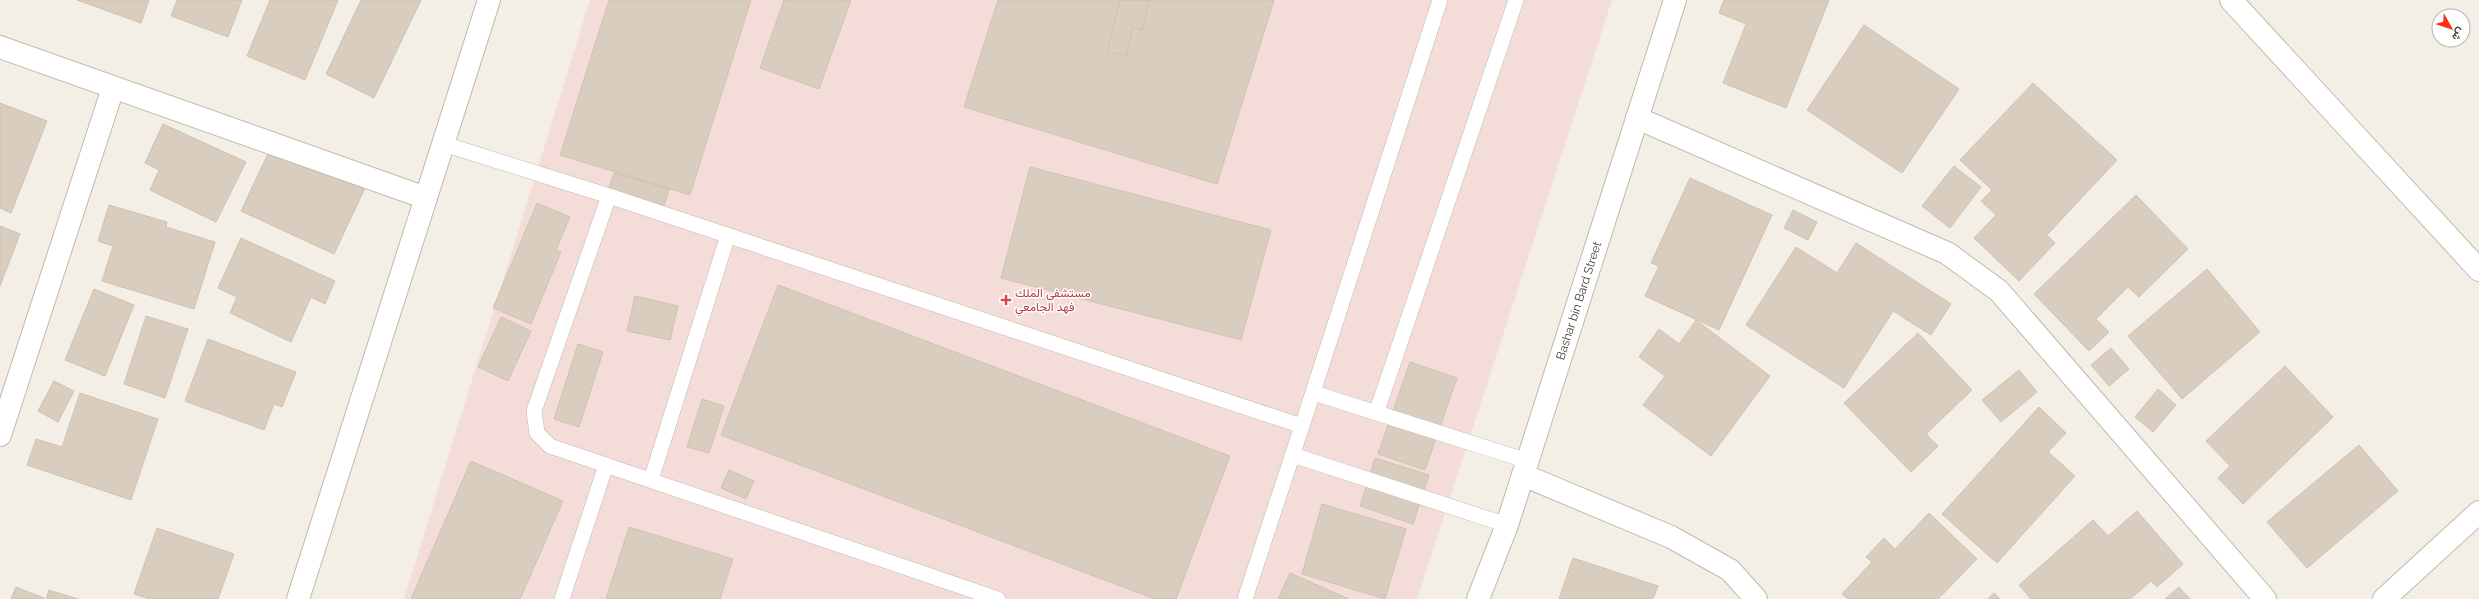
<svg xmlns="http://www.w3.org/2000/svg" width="2479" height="599" font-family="Raleway,Vazirmatn,sans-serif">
<rect width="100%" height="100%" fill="#f3efe6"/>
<path fill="#f4dcd9" d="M 590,0 L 1612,0 L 1417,599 L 404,599 Z"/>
<path fill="#d8cdbe" stroke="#d0c2ae" d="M 77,0 L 149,0 L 141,23 Z
M 177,0 L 242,0 L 228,37 L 171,16 Z
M 270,0 L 338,0 L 305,80 L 247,56 Z
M 361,0 L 421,0 L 374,98 L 326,74 Z
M 609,0 L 751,0 L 690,195 L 560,155 Z
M 784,0 L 851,0 L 819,89 L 760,68 Z
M 998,0 L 1274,0 L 1217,184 L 964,107 Z
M 1120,0 L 1149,0 L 1142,30 L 1133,27 L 1126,56 L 1107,51 Z
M 1724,0 L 1829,0 L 1786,108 L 1723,83 L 1746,24 L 1719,13 Z
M 1864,25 L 1959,89 L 1902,173 L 1807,110 Z
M 2033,83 L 2117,160 L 2047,235 L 2055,243 L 2019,281 L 1974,238 L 1996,215 L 1981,201 L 1992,190 L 1960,160 Z
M 0,103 L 47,121 L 11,213 L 0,208 Z
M 163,124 L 246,162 L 216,222 L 150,190 L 159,170 L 145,163 Z
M 272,145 L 365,188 L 334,254 L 241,211 Z
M 1954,166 L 1981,187 L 1950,228 L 1922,206 Z
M 1030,167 L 1271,230 L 1241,340 L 1001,278 Z
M 614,173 L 669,189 L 664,206 L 608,190 Z
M 1690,178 L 1772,215 L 1719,330 L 1645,296 L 1659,266 L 1651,263 Z
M 2136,195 L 2188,249 L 2139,297 L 2128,287 L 2096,319 L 2109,332 L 2089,351 L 2034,294 Z
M 537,203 L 570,217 L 556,250 L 561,252 L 531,324 L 493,308 Z
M 109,205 L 167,222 L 166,227 L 215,242 L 194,309 L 102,281 L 113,246 L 98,241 Z
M 1793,210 L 1817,222 L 1808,240 L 1784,228 Z
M 0,226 L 20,234 L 0,286 Z
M 241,238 L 335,281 L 325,304 L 311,297 L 291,342 L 230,313 L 237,297 L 218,288 Z
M 1856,243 L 1951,304 L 1931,335 L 1893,311 L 1844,388 L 1746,325 L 1796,247 L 1837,273 Z
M 2207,269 L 2260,332 L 2182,399 L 2128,336 Z
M 778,285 L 1230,456 L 1176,599 L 1155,599 L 721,435 Z
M 94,289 L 134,305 L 105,376 L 65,360 Z
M 635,296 L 678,306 L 670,340 L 627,331 Z
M 146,316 L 188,329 L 165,398 L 124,384 Z
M 501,317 L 531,331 L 508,381 L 478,367 Z
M 1696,320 L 1770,376 L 1711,456 L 1643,405 L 1665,376 L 1639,357 L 1659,329 L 1679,344 Z
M 1918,333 L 1972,390 L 1926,434 L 1938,446 L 1911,472 L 1844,403 Z
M 208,339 L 296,372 L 282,407 L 274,404 L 264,430 L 185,401 Z
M 578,344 L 603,352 L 579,427 L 554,419 Z
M 2111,348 L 2129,369 L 2109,386 L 2091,365 Z
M 1410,362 L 1457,378 L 1425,470 L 1378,454 Z
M 2285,366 L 2333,417 L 2243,504 L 2218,478 L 2230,466 L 2206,441 Z
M 2019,370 L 2037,392 L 2001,422 L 1982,400 Z
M 54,381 L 74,391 L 58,422 L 38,411 Z
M 2158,389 L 2176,405 L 2153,432 L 2135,417 Z
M 80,393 L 158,419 L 131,500 L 27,465 L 36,439 L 62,447 Z
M 702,399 L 724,406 L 709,453 L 687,447 Z
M 2039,407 L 2066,433 L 2048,452 L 2075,476 L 1997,563 L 1942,514 Z
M 2359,445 L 2398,491 L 2307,568 L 2267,522 Z
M 1375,458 L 1429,475 L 1413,524 L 1360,506 Z
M 471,461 L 563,501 L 520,599 L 411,599 Z
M 729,470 L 754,481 L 746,499 L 721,488 Z
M 1322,504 L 1406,529 L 1385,599 L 1302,574 Z
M 2137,511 L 2183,564 L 2157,587 L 2151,581 L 2130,599 L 2031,599 L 2019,585 L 2093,520 L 2108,536 Z
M 1929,513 L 1977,559 L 1938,599 L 1848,599 L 1842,594 L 1872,562 L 1866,557 L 1884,538 L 1895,549 Z
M 629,527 L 733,559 L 720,599 L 606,599 Z
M 157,528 L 234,554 L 218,599 L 149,599 L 134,594 Z
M 1573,558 L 1658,586 L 1653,599 L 1559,599 Z
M 1290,573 L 1349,599 L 1278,599 Z
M 16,587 L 44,598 L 44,599 L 11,599 Z
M 2179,587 L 2190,599 L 2165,599 Z
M 49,590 L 78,599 L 46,599 Z
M 1994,593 L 2000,599 L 1988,599 Z"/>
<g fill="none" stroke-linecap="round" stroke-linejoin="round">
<g stroke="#c2b9ab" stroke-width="16">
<path id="lane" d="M 444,144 L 609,196 L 1302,426 L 1245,599
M 609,196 L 534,411 L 537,433 L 550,446 L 998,599
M 1314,393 L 1528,461
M 1377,411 L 1516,0
M 1302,426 L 1440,0
M 1293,455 L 1507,525
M 651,480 L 728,235
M 562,599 L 606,465"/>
</g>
<g stroke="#c2b9ab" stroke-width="24">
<g id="street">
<path d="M 2231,0 L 2479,270"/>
<path d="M 0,47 L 426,198"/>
<path d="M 1637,118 L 1947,253 L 1999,291 L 2265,599"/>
<path d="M 0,435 L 113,88"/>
<path d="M 1523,475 L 1671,537 L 1730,570 L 1756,599"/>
<path d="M 298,599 L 489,0"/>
<path id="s1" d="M 1478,599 L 1507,525 L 1675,0"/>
<path d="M 2384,599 L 2479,512"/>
</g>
</g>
<use href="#lane" stroke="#fff" stroke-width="15"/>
<use href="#street" stroke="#fff" stroke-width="22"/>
</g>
<path fill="#e0444e" stroke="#fff" stroke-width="1.5" d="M1004 294h4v4h4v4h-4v4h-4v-4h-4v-4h4z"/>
<g text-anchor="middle" stroke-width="3" stroke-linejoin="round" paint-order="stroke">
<g font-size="12" fill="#be3a42" stroke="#fff" text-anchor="start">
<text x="1015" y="297">مستشفي الملك<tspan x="1015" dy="14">فهد الجامعي</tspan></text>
</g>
<g font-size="12" fill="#463f35" stroke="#fff">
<text dy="4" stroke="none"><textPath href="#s1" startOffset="315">Bashar bin Bard Street</textPath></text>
</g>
</g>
<g transform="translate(2451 28) rotate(129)"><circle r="19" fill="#ffffff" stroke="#b5b2ae"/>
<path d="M0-3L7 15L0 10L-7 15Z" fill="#fe2f12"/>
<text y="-6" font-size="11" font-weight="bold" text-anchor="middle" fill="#463f35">ش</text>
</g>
</svg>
